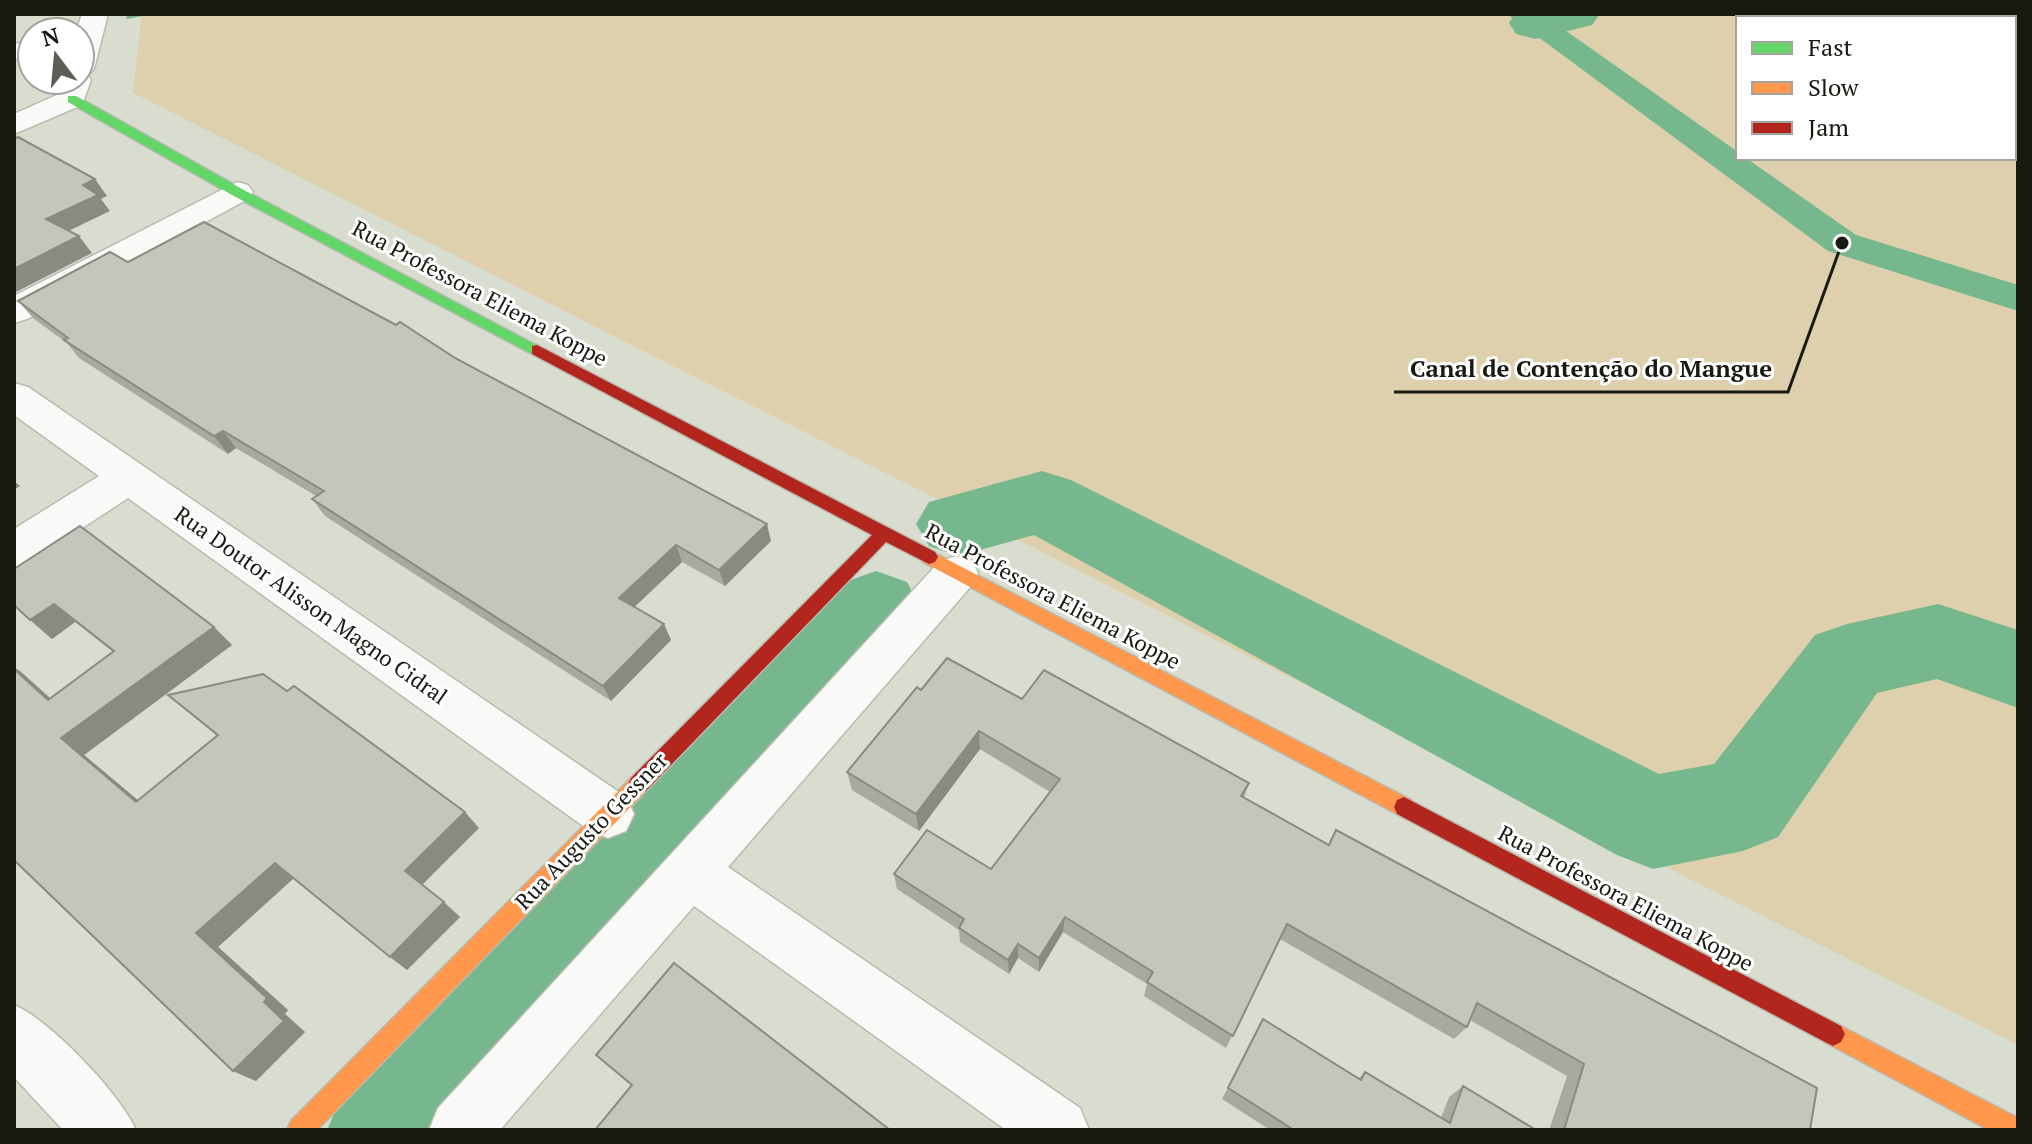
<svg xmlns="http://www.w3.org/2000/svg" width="2032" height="1144" font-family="'PT Serif',serif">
<rect width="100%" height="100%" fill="#d9ddd0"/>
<path fill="#ded0ad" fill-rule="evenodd" d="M 142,14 L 2018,14 L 2018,1045 L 133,93 ZM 1738,18 L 2014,18 L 2014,158 L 1738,158 Z"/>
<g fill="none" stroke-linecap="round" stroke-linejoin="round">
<path fill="#76b78d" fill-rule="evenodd" d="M 130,14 L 153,14 L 127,19 L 126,17 Z"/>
<path fill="#76b78d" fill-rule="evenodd" d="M 1507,14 L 1542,14 L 1738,152 L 1738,158 L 1746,158 L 1856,235 L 2018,285 L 2018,311 L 1828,251 Z"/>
<path fill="#76b78d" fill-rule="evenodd" d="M 1515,14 L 1600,14 L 1592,25 L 1535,39 L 1516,34 L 1509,23 Z
M 1042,471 L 1071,480 L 1659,774 L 1714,764 L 1815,635 L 1847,624 L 1938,604 L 2018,630 L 2018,708 L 1937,679 L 1877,693 L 1778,837 L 1743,851 L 1653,869 L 1617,855 L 1034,535 L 958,556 L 929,546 L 916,524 L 929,502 Z
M 876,571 L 907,582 L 920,607 L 907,632 L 467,1130 L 327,1130 L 345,1088 L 845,582 Z"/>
<g stroke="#b8bbb0" stroke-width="3">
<path id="street" d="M 82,14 L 108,14 L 94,69 L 88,75 L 91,80 L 82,105 L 14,134 L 14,114 L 59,94 L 63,80 L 80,80 L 80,32 L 76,32 Z
M 32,41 L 32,57 L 14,60 L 14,44 Z
M 237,182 L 248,185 L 253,192 L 248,199 L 27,319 L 14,323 L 14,296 Z
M 14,383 L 28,387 L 626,797 L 634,814 L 626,831 L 608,838 L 590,831 L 128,498 L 29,563 L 14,568 L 14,529 L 99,476 L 14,415 Z
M 956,556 L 972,561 L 978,573 L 972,585 L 728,867 L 1080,1108 L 1089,1130 L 1006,1130 L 694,906 L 500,1130 L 429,1130 L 438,1108 L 940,561 Z
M 14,1005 C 49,1019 121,1095 136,1130 L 63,1130 L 14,1077 Z"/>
</g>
<g stroke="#b8bbb0" stroke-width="3">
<path id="fast" d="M 68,96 L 76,96 L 242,189 L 545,350 L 542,354 L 532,354 L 232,195 L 68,102 Z"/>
</g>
<g stroke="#b8bbb0" stroke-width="3">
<path id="slow" d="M 929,550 L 1411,800 L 1414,807 L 1411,814 L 1404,817 L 1397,814 L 923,562 L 920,557 L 923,552 Z
M 638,776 L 645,778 L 648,785 L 645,792 L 317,1130 L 287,1130 L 291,1121 L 631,778 Z
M 1833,1022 L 2018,1118 L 2018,1130 L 1989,1130 L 1825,1042 L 1821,1034 L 1825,1026 Z"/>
</g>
<g stroke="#b8bbb0" stroke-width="3">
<path id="jam" d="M 537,345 L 935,552 L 938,557 L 935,562 L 929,564 L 886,542 L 645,792 L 638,794 L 631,792 L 628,785 L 631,778 L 872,535 L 532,354 L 532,346 Z
M 1404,797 L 1841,1026 L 1845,1034 L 1841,1042 L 1833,1046 L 1825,1042 L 1397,814 L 1394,807 L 1397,800 Z"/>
</g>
<use href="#street" fill="#f9faf8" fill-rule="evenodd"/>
<use href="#fast" fill="#63d668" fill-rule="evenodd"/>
<use href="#slow" fill="#ff974d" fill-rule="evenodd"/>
<use href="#jam" fill="#b3261e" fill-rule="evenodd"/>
</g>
<path fill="#a9a9a1" d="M 128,262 L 455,358 L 771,541 L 725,586 L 682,562 L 634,607 L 664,624 L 671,640 L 611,701 L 325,516 L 312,499 L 316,496 L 236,448 L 228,454 L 79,358 L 67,343 L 34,319 L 18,301 Z
M 14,605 L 214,627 L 232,645 L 84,755 L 138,800 L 217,736 L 168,695 L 479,828 L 422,884 L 460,917 L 407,970 L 294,878 L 218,947 L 288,1010 L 285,1014 L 305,1032 L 256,1081 L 233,1071 L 21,672 L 50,698 L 113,652 L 75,622 L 52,639 Z
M 921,690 L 1022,699 L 1249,783 L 1244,798 L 1810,1130 L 1549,1130 L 1567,1076 L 1470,1020 L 1467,1027 L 1454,1039 L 1280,939 L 1226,1048 L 1144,996 L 1147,984 L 1063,932 L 1039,972 L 1018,958 L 1009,974 L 960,942 L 959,930 L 897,889 L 894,874 L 991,869 L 1050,792 L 980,749 L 919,831 L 852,790 L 847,772 Z
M 1263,1019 L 1359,1078 L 1365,1072 L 1441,1118 L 1449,1097 L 1463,1086 L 1536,1130 L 1270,1130 L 1222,1099 Z"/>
<path fill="#8a8a83" d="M 95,179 L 107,196 L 101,199 L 110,211 L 60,235 L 46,219 L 83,185 Z
M 79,236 L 92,253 L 14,293 L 14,269 Z
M 223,431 L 236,448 L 228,454 L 214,436 Z
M 14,481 L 20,486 L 14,490 Z
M 767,524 L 771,541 L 725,586 L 719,570 Z
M 676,545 L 682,562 L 626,615 L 619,598 Z
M 54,604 L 75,622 L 52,639 L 30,620 Z
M 664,624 L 671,640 L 611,701 L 603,686 Z
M 214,627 L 232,645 L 84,755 L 159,818 L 136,802 L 61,738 Z
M 14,667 L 21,672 L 71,717 L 48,700 L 14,669 Z
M 979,731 L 980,749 L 919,831 L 916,814 Z
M 465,812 L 479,828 L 421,886 L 405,871 Z
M 275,863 L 294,878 L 218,947 L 288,1010 L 285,1014 L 305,1032 L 256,1081 L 233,1071 L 264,1002 L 196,933 Z
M 444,902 L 460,917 L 407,970 L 390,957 Z
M 1065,917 L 1063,932 L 1039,972 L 1039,958 Z
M 1018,944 L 1018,958 L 1009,974 L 1008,960 Z"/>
<path fill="#c5c5bb" stroke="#8a8a83" stroke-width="2" d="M 18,137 L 95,179 L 83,185 L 98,195 L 46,219 L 79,236 L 14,269 L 14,139 Z
M 204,222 L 396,325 L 400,322 L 455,358 L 767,524 L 719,570 L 676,545 L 619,598 L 664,624 L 603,686 L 312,499 L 324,491 L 223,431 L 214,436 L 64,340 L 68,338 L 18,301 L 110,252 L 128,262 Z
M 80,526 L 214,627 L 61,738 L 136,802 L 218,735 L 168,695 L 263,674 L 287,691 L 294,686 L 465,812 L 405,871 L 444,902 L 390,957 L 275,863 L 196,933 L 267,998 L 264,1002 L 284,1021 L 233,1071 L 14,860 L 14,669 L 48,700 L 114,651 L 54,604 L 30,620 L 14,605 L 14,569 Z
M 947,658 L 1022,699 L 1044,670 L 1249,783 L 1241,796 L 1329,845 L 1336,830 L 1817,1088 L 1810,1130 L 1564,1130 L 1584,1064 L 1477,1003 L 1467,1027 L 1287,924 L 1233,1036 L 1147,982 L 1153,972 L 1065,917 L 1039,958 L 1018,944 L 1008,960 L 959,928 L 964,919 L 894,874 L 927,830 L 991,869 L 1060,779 L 979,731 L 916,814 L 847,772 L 917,687 L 921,690 Z
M 674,963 L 890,1130 L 595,1130 L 632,1085 L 596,1055 Z
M 1263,1019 L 1361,1080 L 1365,1072 L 1450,1123 L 1463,1086 L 1536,1130 L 1294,1130 L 1228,1088 Z"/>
<g text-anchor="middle" stroke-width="6" stroke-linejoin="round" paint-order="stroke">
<g font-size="22" fill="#181a12" stroke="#fff">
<text transform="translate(480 293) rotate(28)" y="8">Rua Professora Eliema Koppe</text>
<text transform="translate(1053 596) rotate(28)" y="8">Rua Professora Eliema Koppe</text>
<text transform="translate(311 605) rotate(35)" y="8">Rua Doutor Alisson Magno Cidral</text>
<text transform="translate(591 831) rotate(-46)" y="8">Rua Augusto Gessner</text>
<text transform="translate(1626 898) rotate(28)" y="8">Rua Professora Eliema Koppe</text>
</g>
</g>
<path fill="none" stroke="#181a12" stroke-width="3" d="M1842 243L1788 392H1394"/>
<circle fill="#181a12" stroke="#fff" stroke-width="3" cx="1842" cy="243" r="8"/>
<g font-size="24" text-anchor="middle" font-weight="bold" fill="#181a12" stroke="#fff" stroke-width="6" stroke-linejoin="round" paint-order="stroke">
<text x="1591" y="377">Canal de Contenção do Mangue</text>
</g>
<rect width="2032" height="1144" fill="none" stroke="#181a12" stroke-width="32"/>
<rect x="1736" y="16" width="280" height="144" fill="#ffffff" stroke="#a3a3a0" stroke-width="2"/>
<rect x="1752" y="42" width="40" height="12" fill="#63d668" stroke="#a3a3a0" stroke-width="2"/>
<text x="1808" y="56" font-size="24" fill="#181a12">Fast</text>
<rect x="1752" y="82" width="40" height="12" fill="#ff974d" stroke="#a3a3a0" stroke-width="2"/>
<text x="1808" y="96" font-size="24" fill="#181a12">Slow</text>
<rect x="1752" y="122" width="40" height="12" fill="#b3261e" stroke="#a3a3a0" stroke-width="2"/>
<text x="1808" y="136" font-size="24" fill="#181a12">Jam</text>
<g transform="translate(56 56) rotate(344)"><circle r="38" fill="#ffffff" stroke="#a3a3a0" stroke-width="2"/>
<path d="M0-6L14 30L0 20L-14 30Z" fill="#5c5e54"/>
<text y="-12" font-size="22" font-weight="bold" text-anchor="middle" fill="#181a12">N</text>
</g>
</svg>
